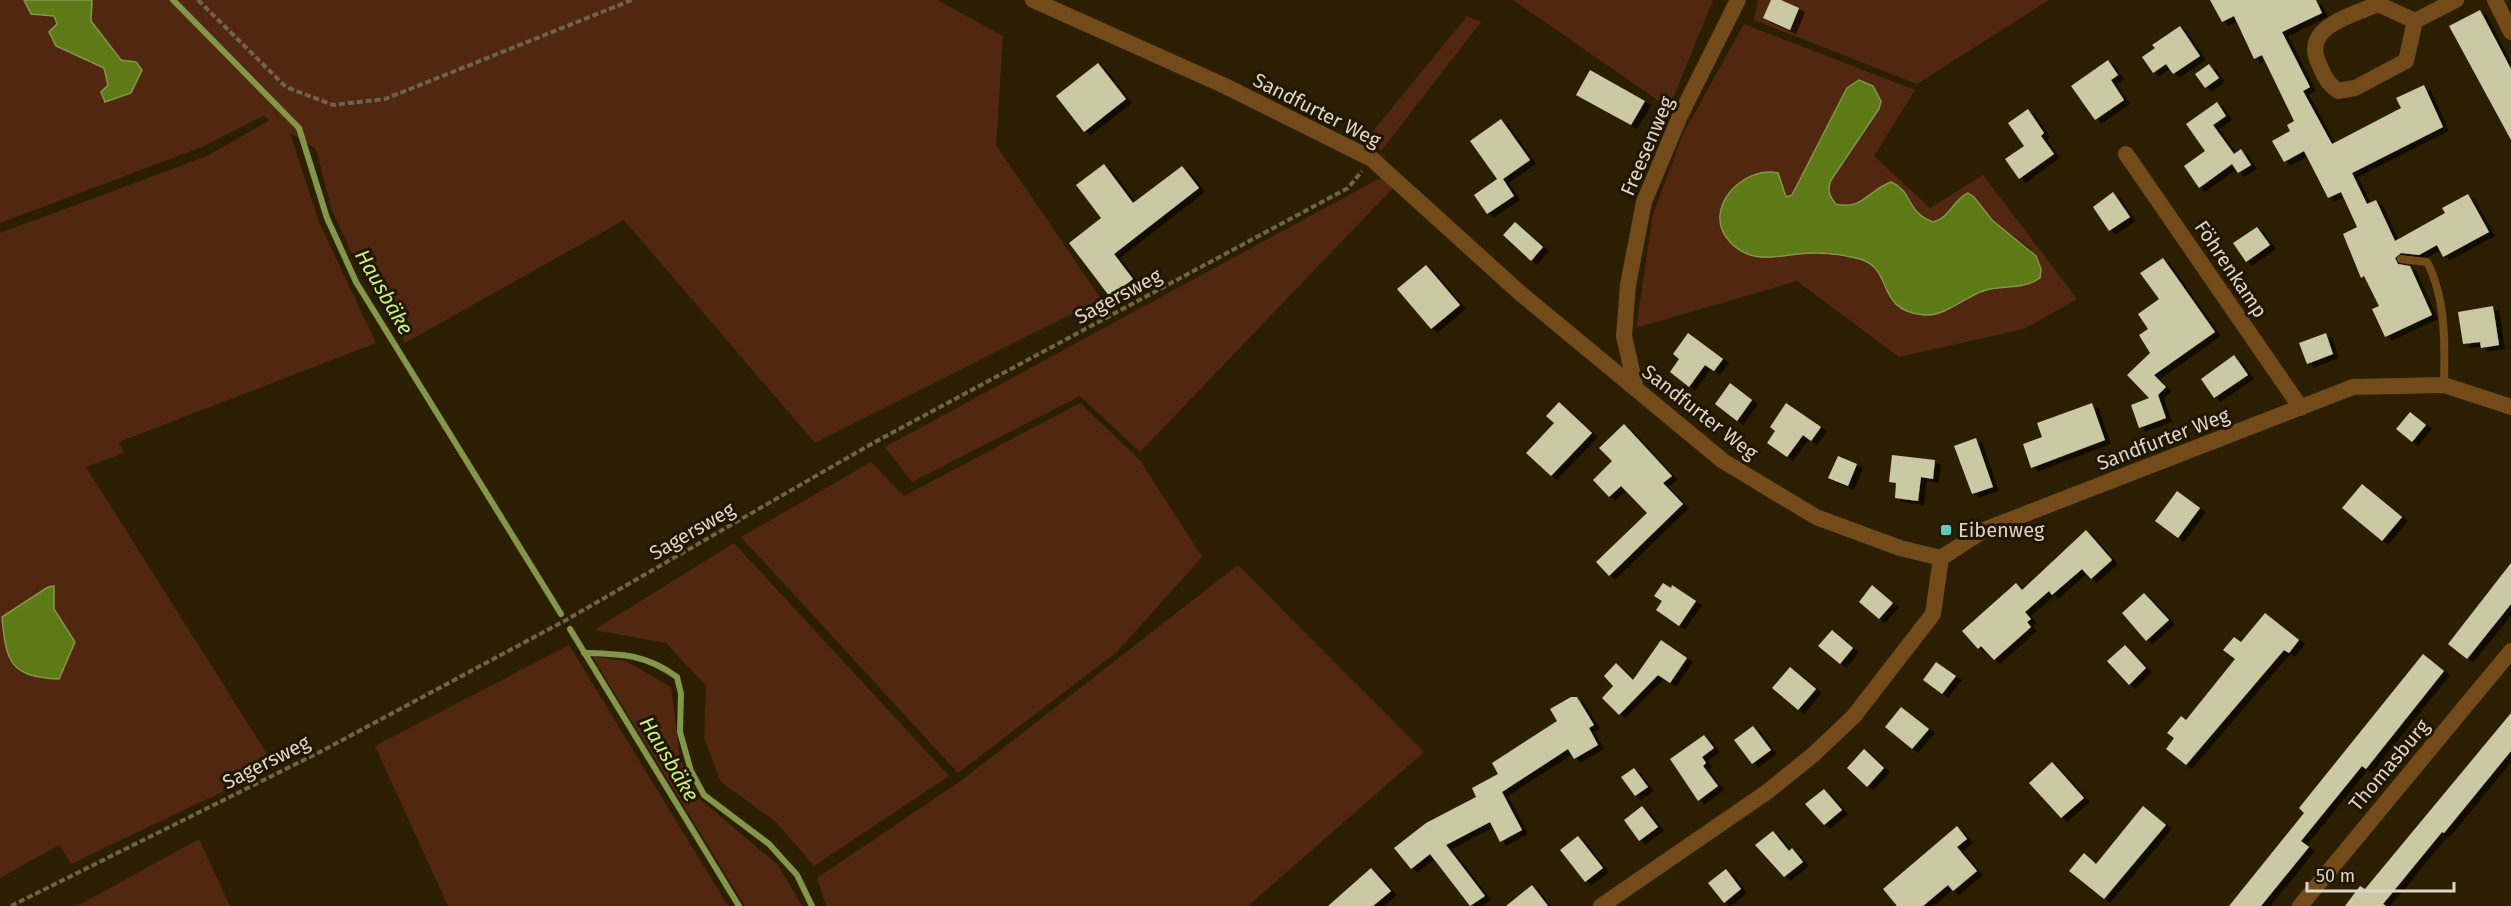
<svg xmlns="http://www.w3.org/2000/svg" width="2511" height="906" font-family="'Fira Sans',sans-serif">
<defs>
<filter id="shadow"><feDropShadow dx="6" dy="4" stdDeviation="0" flood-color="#0009"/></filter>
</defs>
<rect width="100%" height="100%" fill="#2c1f01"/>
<path fill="#512710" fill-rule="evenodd" d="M 0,0 L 24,0 L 31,14 L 54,16 L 57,24 L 56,46 L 104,68 L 108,85 L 135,62 L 121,61 L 91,21 L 92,0 L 937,0 L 1003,36 L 996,145 L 1101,299 L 815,443 L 624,220 L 405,343 L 354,258 L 332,211 L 316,149 L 290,133 L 319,222 L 376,343 L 119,442 L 124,453 L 86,467 L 267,754 L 272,768 L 71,864 L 59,845 L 0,878 L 0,233 L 207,156 L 270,120 L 263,116 L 202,147 L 0,223 Z
M 1513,0 L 1713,0 L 1669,108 Z
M 1758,0 L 2049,0 L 1917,84 L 1754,20 Z
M 1467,16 L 1481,22 L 1381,151 L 1366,140 Z
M 1744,24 L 1915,90 L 1874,156 L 1930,208 L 1983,175 L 2077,299 L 2024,329 L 1899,357 L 1797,281 L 1636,328 L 1653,214 L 1683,134 ZM 1859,80 L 1873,86 L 1879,109 L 1831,180 L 1828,188 L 1830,197 L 1843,206 L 1862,202 L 1877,189 L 1904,193 L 1914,212 L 1932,222 C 1947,219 1960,205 1974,197 L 1992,220 L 2030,248 L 2041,269 L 2026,285 L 1980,292 L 1927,315 L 1899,308 L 1890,299 L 1875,265 C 1854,255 1827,251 1805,253 C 1779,256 1767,263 1741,251 L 1754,174 L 1768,171 L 1778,173 L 1786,197 L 1792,196 L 1847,88 Z
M 1382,177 L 1394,187 L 1140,452 L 1080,396 L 912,482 L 885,447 Z
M 1080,403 L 1140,460 L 1202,557 L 1117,652 L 958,773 L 741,537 L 871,462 L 904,496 Z
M 734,543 L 949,776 L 814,866 L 776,822 L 721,782 L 704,738 L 706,686 L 666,643 L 594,630 Z
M 1238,565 L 1424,752 L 1248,906 L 826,906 L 817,878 L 962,780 Z
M 569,645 L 728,906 L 448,906 L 375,746 Z
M 592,656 L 626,661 L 671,687 L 680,759 L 700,799 L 778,865 L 802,906 L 745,906 Z
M 199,839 L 230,906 L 77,906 Z"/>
<path fill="#5d7a16" stroke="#84964a" stroke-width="1.5" d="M 24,0 L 92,0 L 91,21 L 121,60 L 136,62 L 142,70 L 131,93 L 105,102 L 101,92 L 108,85 L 104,68 L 56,46 L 49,32 L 57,24 L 54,16 L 31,14 Z
M 1859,80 L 1873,86 L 1881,101 L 1879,109 L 1831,180 C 1827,190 1829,196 1836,204 C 1862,211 1870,189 1891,182 C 1912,190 1906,212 1933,222 C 1950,218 1952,201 1968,193 L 1974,197 L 1992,220 L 2036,256 L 2041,269 L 2040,278 C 2023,290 2001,285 1983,291 C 1963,298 1946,316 1924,315 C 1872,310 1897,267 1856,258 C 1843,255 1829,253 1816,253 C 1784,252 1756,269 1730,242 C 1700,210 1743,165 1778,173 L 1786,197 L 1792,195 L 1847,88 Z
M 54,586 L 54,609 L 75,642 L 59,679 C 10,677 6,662 2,617 L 48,587 Z"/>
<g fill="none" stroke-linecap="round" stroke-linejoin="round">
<path stroke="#84964a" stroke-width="6" d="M 173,0 L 299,128 L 327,218 L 356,282 L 561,614
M 570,629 L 739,906
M 584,653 C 622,654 645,654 677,677 L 681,694 L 680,732 L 691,771 L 704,795 L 769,844 L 797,875 L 812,906"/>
</g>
<path fill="#cbc9a4" filter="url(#shadow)" d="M 1771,0 L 1781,0 L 1799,8 L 1790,30 L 1763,18 Z
M 2210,0 L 2316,0 L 2322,13 L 2282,32 L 2310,87 L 2303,91 L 2332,144 L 2401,108 L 2396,98 L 2424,85 L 2443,127 L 2352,173 L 2367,204 L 2376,200 L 2395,241 L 2445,213 L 2442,208 L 2468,194 L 2489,232 L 2443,257 L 2437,245 L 2419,255 L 2401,253 L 2395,258 L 2398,264 L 2410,266 L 2432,315 L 2385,337 L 2372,309 L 2379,306 L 2364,276 L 2361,278 L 2343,234 L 2357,227 L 2341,192 L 2328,198 L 2304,151 L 2284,162 L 2272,141 L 2290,131 L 2287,125 L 2294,121 L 2262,55 L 2254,59 L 2234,16 L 2222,22 Z
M 2480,10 L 2511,69 L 2511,140 L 2449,26 Z
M 2180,26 L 2200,56 L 2173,74 L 2166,64 L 2153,73 L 2142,57 L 2155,48 L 2152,45 Z
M 2108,60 L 2118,75 L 2111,80 L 2124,100 L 2095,120 L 2071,86 Z
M 1098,63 L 1126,99 L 1084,132 L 1056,96 Z
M 2209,64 L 2219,78 L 2205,88 L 2195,74 Z
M 1590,70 L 1645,101 L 1631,125 L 1576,95 Z
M 2217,102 L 2226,116 L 2213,125 L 2234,154 L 2241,149 L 2251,165 L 2238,173 L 2232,164 L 2199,188 L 2184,166 L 2205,151 L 2186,124 Z
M 2028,109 L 2044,133 L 2041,136 L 2054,154 L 2019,179 L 2005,159 L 2024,146 L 2008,123 Z
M 1501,119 L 1530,160 L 1503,179 L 1514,196 L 1487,214 L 1474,195 L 1497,179 L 1470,141 Z
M 1104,164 L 1133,203 L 1182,166 L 1199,188 L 1114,254 L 1133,279 L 1110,297 L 1069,243 L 1101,218 L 1076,185 Z
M 2113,192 L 2130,217 L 2109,231 L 2093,207 Z
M 1515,222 L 1543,247 L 1531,261 L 1503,235 Z
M 2257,227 L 2270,245 L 2246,262 L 2233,243 Z
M 2163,258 L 2215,332 L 2154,375 L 2166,387 L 2158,395 L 2166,418 L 2139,428 L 2131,405 L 2149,398 L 2127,375 L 2150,353 L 2139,335 L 2148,329 L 2138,314 L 2159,299 L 2140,273 Z
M 1426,265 L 1460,305 L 1431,329 L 1397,289 Z
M 2493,306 L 2499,345 L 2481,348 L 2480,342 L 2463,344 L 2458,312 Z
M 1688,333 L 1723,359 L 1714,371 L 1705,365 L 1689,387 L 1670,372 L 1679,359 L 1673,354 Z
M 2326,333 L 2333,354 L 2307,364 L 2299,343 Z
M 2234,355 L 2248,375 L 2214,398 L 2201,379 Z
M 1730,383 L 1752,400 L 1737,421 L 1715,404 Z
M 1559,402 L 1592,433 L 1551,476 L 1526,453 L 1554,423 L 1546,416 Z
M 1786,403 L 1821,427 L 1811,441 L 1803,435 L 1787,457 L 1767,443 L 1775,431 L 1770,427 Z
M 2092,403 L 2105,440 L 2031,468 L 2023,444 L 2042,437 L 2037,423 Z
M 2410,412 L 2426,425 L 2412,442 L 2396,429 Z
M 1624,424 L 1672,476 L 1663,483 L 1683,504 L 1609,576 L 1596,562 L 1647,513 L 1621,486 L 1609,497 L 1593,480 L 1612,461 L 1599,448 Z
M 1976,438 L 1993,487 L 1972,494 L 1954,446 Z
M 1892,455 L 1935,460 L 1933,479 L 1921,477 L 1918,501 L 1895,498 L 1896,483 L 1889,482 Z
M 1838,456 L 1857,464 L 1848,486 L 1828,478 Z
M 2362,484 L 2402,517 L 2382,541 L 2342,508 Z
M 2177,491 L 2200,508 L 2178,538 L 2155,521 Z
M 2086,530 L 2112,560 L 2091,579 L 2082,569 L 2052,595 L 2049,591 L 2025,612 L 2031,619 L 2027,622 L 2031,627 L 1994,660 L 1981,646 L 1978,649 L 1962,631 L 2016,583 L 2022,590 Z
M 2511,563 L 2511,604 L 2467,659 L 2448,644 Z
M 1663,583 L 1671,588 L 1672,585 L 1696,601 L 1679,626 L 1656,610 L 1662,601 L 1654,596 Z
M 1872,585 L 1893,603 L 1879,619 L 1859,602 Z
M 2144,593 L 2169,620 L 2146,641 L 2122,613 Z
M 2265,613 L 2299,640 L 2289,653 L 2284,650 L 2186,765 L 2166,749 L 2174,738 L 2167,733 L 2181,716 L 2186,720 L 2235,659 L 2223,650 L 2234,637 L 2241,642 Z
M 1832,630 L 1853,648 L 1840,664 L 1818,646 Z
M 1661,640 L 1687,658 L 1670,683 L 1658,675 L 1619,715 L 1602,698 L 1613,686 L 1604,676 L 1616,663 L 1633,680 Z
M 2125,645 L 2146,668 L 2129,685 L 2107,661 Z
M 2423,654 L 2444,671 L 2366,769 L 2362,766 L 2301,841 L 2309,847 L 2261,906 L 2229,906 L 2304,813 L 2299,808 Z
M 1936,662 L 1956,676 L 1942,694 L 1923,680 Z
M 1790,667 L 1816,689 L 1798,710 L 1772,688 Z
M 1571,697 L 1577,697 L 1594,725 L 1589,728 L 1598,745 L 1574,759 L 1568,749 L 1502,792 L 1522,830 L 1500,842 L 1490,822 L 1446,845 L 1485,896 L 1470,906 L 1430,854 L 1411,869 L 1394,848 L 1426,823 L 1476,797 L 1472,788 L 1498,774 L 1492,763 L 1557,721 L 1550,709 Z
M 1901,707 L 1929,729 L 1912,749 L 1885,727 Z
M 2511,713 L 2511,751 L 2444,833 L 2442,832 L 2383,904 L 2386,906 L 2345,906 L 2360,886 L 2365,889 Z
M 1753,726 L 1771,750 L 1752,764 L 1734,740 Z
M 1704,735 L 1714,748 L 1702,757 L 1706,763 L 1703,766 L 1718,786 L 1698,801 L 1670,759 Z
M 1864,749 L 1884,768 L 1867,787 L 1847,768 Z
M 2052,762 L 2084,798 L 2061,818 L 2029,783 Z
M 1634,768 L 1648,787 L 1635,796 L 1621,777 Z
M 1824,789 L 1842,810 L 1824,825 L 1805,804 Z
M 1642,806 L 1658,827 L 1639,841 L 1624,820 Z
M 2143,806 L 2166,825 L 2104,899 L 2069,871 L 2084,853 L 2096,864 Z
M 1957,826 L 1967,839 L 1957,847 L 1977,871 L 1953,891 L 1948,885 L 1923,906 L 1897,906 L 1883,889 Z
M 1773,831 L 1789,851 L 1792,848 L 1803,862 L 1784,877 L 1755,845 Z
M 1578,836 L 1603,868 L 1585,882 L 1560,850 Z
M 1371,868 L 1391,891 L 1373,906 L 1328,906 Z
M 1726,869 L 1741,889 L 1724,903 L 1708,883 Z
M 1532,885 L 1548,906 L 1506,906 Z"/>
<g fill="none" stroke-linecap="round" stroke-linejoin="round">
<path stroke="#6f644b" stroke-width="4" stroke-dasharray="6 3" stroke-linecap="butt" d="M 198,0 L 286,87 L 333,105 L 385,99 L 632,0
M 11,906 L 318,753 L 568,619 L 873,443 L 1348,188 L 1362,171"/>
<path stroke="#734a1a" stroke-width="8" d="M 2401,259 L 2427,262 C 2446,298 2445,345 2444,385"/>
<path stroke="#734a1a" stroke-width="16" d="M 1033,0 L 1223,85 L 1372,159 L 1520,293 L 1723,461 L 1816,517 L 1900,548 L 1941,558 L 1984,530 L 2353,387 L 2444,385 L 2511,407
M 2495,0 L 2511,32
M 2378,4 L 2415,21 L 2406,61 L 2355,88 L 2338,91 C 2327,83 2324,76 2319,64 C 2301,27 2351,16 2378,4 Z
M 2415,21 L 2456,0
M 2126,154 L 2301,408
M 1636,389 L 1624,336 L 1628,285 L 1644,202 L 1680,116 L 1738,0
M 1601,906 L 1767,792 L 1814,754 L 1854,716 L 1933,614 L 1941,558
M 2300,906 L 2511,651"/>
</g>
<rect fill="#59cebe" stroke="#201601" stroke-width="2" x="1940" y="524" width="12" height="12" rx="3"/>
<g text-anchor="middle" stroke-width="6" stroke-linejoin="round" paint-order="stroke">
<g font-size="20" fill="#ded6c5" stroke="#201601">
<text transform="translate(1317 110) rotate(27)" y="7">Sandfurter Weg</text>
<text transform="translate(1647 146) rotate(-67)" y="7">Freesenweg</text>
<text transform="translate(2231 269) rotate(56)" y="7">Föhrenkamp</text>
<text transform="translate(1118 296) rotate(-28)" y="7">Sagersweg</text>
<text transform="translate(1700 412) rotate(38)" y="7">Sandfurter Weg</text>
<text transform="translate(2163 439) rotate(-21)" y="7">Sandfurter Weg</text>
<text transform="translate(692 531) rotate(-30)" y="7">Sagersweg</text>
<text transform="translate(266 762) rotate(-27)" y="7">Sagersweg</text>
<text transform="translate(2389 765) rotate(-50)" y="7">Thomasburg</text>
</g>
<g font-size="20" fill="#ded6c5" stroke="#201601" text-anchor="start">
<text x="1958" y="537">Eibenweg</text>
</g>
<g font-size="21" font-style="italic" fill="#c8f278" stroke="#201601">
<text transform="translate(384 292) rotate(60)" y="7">Hausbäke</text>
<text transform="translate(669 759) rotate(59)" y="7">Hausbäke</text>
</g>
</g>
<path d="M2307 882v9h147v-9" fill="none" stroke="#ded6c5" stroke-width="3"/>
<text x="2316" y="882" font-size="18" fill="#ded6c5" stroke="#201601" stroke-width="4.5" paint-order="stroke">50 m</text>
</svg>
